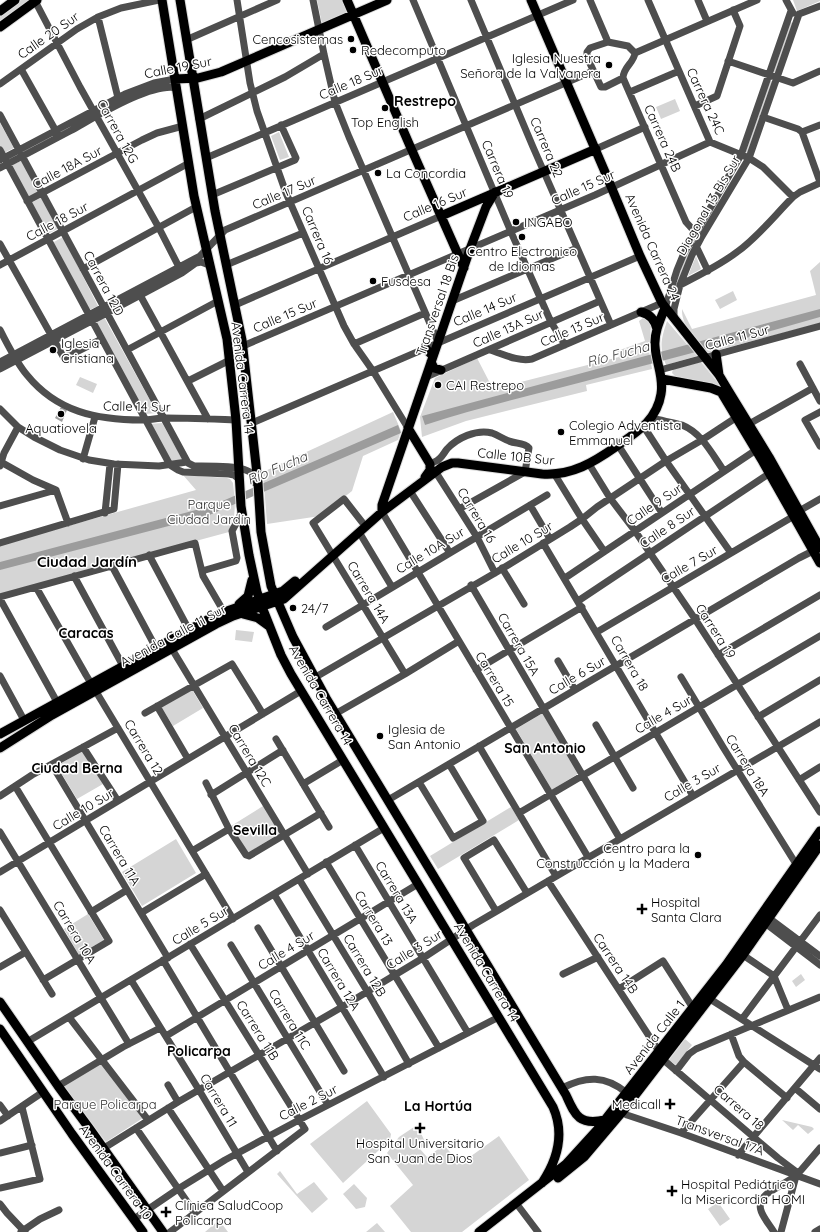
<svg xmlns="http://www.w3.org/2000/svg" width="820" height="1232" font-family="Quicksand,sans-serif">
<rect width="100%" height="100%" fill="#fff"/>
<path fill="#d5d5d5" d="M 21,0 L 30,0 L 0,22 L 0,15 Z
M 317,0 L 343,0 L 349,13 L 322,24 Z
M 793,0 L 820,0 L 820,1 L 797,11 Z
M 790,22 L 793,23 L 776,73 L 772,72 Z
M 770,80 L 773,82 L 749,153 L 745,152 Z
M 675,99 L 680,111 L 661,119 L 656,107 Z
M 0,123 L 14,148 L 4,153 L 0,147 Z
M 279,132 L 289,157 L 280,160 L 271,136 Z
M 22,160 L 39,192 L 27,199 L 9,167 Z
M 42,197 L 59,228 L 46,235 L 29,204 Z
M 718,199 L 721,201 L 676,292 L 674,292 L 683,262 Z
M 63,237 L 98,306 L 87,311 L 52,243 Z
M 696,256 L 701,269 L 688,276 Z
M 820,262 L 820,323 L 707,353 C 697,340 681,326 682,309 L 692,329 L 816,295 L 810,271 Z
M 733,291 L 737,300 L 720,309 L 715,300 Z
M 104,317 L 157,413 L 145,414 L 96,321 Z
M 643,318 L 648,320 L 651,325 L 649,351 L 652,369 L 586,385 L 587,391 L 466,421 L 422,437 L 420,417 L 435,378 L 477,358 L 493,389 L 619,357 L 617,351 L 645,341 L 639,321 Z
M 667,321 L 697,356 L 666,365 C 659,348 661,339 667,321 Z
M 701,362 L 723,389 L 676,377 L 672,373 L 673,369 Z
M 80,377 L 97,384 L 93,393 L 76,385 Z
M 393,412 L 401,431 L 398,440 L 363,456 L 352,491 L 320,516 L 267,524 L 263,472 Z
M 162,423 L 183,460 L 169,461 L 149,424 Z
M 183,475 L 227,478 L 230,479 L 233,483 C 235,501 237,515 229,532 L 0,594 L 0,545 L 196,490 Z
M 236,630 L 254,632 L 252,642 L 235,640 Z
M 191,688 L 203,708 L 173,726 L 161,706 Z
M 543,713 L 579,773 L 552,790 L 516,729 Z
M 83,750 L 103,784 L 77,799 L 57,766 Z
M 263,806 L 280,833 L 248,853 L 231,826 Z
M 511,807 L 519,820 L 438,869 L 430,856 Z
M 176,839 L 196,873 L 142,906 L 122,872 Z
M 88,914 L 104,940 L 79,955 L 64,929 Z
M 801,974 L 805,980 L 796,987 L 792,981 Z
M 685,1039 L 692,1045 L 676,1065 L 669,1060 Z
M 101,1062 L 143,1118 L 106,1142 L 63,1086 Z
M 367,1101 L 391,1134 L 390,1140 L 343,1183 L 310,1144 Z
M 782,1120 L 812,1127 L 814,1129 L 808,1134 L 798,1125 L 793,1130 Z
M 417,1125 L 426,1144 L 420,1149 L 427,1157 L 444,1145 L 460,1164 L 499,1136 L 529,1180 L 462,1232 L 411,1232 L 390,1206 L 413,1185 L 387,1153 L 399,1137 Z
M 280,1171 L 297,1194 L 314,1182 L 328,1199 L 312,1213 L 277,1174 Z
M 354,1184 L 367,1198 L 365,1207 L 356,1209 L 343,1194 Z
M 718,1202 L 730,1219 L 720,1226 L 708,1209 Z
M 219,1220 L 228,1232 L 205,1232 Z
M 377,1223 L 385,1232 L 366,1232 Z"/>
<path fill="#9c9c9c" d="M 820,309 L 820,317 C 751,337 682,356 612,374 C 550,391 487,405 425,425 L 422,416 Z
M 61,407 L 67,410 L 62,422 L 55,418 Z
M 398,425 L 401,433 L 207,516 L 0,570 L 0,562 L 211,506 Z"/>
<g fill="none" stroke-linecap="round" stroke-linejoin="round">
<g stroke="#dbdbdb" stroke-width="11">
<path id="major" d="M 162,0 L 194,196 L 227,339 L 236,420 L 241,506 L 249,555 L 257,592 L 262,607 L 281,655 L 291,674 L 553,1107 C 565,1134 558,1159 542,1183
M 180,0 L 215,211 L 242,340 L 258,483 L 261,532 L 271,586 L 293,637 L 326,698 L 566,1095 C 575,1115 579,1126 605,1120
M 347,0 L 410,146 L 464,268
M 531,0 L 605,172 L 640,256 L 662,303 L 719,375 L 728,390 L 769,457 L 820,548
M 0,11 L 15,0
M 0,27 L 37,0
M 175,79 L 198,78 L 221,72 L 387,0
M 441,216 L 596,149
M 641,312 C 650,314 655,320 657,329
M 425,348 L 433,356
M 716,354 L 719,375
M 431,362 L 434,368 L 441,370
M 662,379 L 711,388 L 721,392 L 763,462 L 820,563
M 408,428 L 430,464 L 430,470 L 425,477
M 382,512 L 382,505 L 470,249 L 486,207 L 495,192
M 239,604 L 248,596 L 252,580
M 243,614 L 258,618 L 269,626
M 0,734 L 209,619 L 230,610 L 283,591 L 295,581
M 0,748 L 52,715 L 216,624 L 233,616 L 284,599 L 382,512 L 442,467 L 452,463 L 458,463 L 542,474 C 572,476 594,462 617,446 C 637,432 657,420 661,394 C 664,377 656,363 655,346 C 654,333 660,320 665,308
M 0,1002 L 58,1086 L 89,1128 L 163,1232
M 0,1029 L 72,1134 L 143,1232
M 558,1178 L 584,1157 L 623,1111 L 743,955 L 820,845
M 479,1232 L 566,1164 L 597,1130 L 726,965 L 820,831"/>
</g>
<path stroke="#4e4e4e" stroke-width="7" d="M 237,0 L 250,83 L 257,111 L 286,193 L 344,326 L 354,344 L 373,371 L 408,428
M 313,0 L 324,54 L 335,102 L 349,137 L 438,342
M 413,0 L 511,232 L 551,322 L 565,345
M 471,0 L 533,147 L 611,325
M 590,0 L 608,42
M 648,0 L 710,142 L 749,158 L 763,167 L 793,197
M 698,0 L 707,21
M 786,0 L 793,13
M 35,1 L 80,87 L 159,228 L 182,273
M 799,14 L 820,6
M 98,17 L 119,102
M 186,40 L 277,0
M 608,42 L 590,48 L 587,52 L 587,57 L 601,87 L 605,87 L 623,78
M 608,42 L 628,46 L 635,53
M 635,53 C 634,63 623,67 623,78 L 686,222 L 695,232
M 635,53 L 757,0
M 728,61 L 793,83 L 820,71
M 21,69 L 57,133
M 0,84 L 77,29 L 98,17 L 121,8 L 159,0
M 630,92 L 679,71
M 695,106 L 717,96 L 740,26 L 733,10
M 0,115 L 188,463 L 194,466 C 207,466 245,465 252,474 C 254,477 254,480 255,483
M 763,117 L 798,129 L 802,132 L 820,182
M 199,119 L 285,77 L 324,54
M 802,132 L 820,125
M 596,149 L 645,127
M 0,150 L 170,465 L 178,470 L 183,472 L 229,474 L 234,475 L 239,479
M 206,158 L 573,0
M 0,160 L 125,94 L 154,83 L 175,79
M 0,168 C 23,156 47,143 70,131 C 94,118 151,82 177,88
M 212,195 L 295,160 L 296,158 L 281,125
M 27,201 L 142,140 L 157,133 L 183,126
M 0,244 L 64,358 L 102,339
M 696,246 L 708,271
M 0,265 L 189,163
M 226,265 L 303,233
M 83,269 L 196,207
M 680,285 C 700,275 720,265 737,252 C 758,237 775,215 793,197 L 800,192 L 820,183
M 140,295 L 208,419
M 452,301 L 577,248
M 235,305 L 441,216
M 665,308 L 677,270 L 684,253 L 741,155 L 791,11
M 674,319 L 674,309 L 680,285 L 692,255 L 701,238 L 749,158 L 799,14
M 0,330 C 8,345 16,362 27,375 C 57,412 97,420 142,420 C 150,420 158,418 166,418 C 189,418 213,419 236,420
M 354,344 L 425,313
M 243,346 L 595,195 L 710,142
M 127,350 L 218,301
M 490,350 C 503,354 518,362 532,359 L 662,303
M 0,362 L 200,256 L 225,230 L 593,71
M 800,364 L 820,401
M 0,369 L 107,313 L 182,273 L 196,263 L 201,262 L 209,265
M 660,370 L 820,326
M 426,377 L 600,301
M 188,381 L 230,360
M 0,409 L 18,427 L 34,437 L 60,450 L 89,460 L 114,464 L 159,466 L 187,462
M 820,412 L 805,420 L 820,446
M 651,418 C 662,421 672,422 682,425 C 702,433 712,454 724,471
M 252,423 L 640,256
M 749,424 L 813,388
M 644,427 L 666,461 L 731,553
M 618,445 L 662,513
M 83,459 L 95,417
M 1,462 L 33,480 L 56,490
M 434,462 C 441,460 443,454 447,449 C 457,438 476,429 492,433 C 498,435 503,439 509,441 C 515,444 524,442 529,448 L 525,472 L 459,509
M 589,464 L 610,498 L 635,531 L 695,619 L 820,812
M 0,466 L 4,453 L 18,427
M 435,471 L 477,537 L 495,573
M 555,475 L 582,519 L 604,551
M 56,490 L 68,523
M 410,491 L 450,553
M 530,505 L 550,539
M 0,506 L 56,490
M 799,511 L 820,499
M 382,512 L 588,857
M 105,513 L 110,464
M 362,522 L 344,499 L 313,523 L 405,674
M 359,532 L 392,587
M 0,543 L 114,509 L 118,464
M 543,543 L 693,796
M 149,555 L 189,630
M 112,566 L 156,648
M 502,568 L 524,604
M 202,571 L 236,561 L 237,558 L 232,531 L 242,512
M 74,576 L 123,666
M 565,578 L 756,450
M 471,585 L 620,839
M 36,587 L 86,675 L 233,919
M 0,597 L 195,543 L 203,576 L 224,612
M 0,599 L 57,702
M 578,601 L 770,473
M 326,627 L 547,495
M 597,632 L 794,516
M 172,649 L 308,874
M 718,655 L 820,595
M 558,661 L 575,690
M 476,670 L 582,607
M 0,676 L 24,720
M 681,677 L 723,747 L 796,864
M 314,678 L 495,573 L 570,527 L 582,519 L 597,507 L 666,461 L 702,440 L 737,417
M 157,706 L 188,759
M 145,713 L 232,664 L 263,714
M 335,714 L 405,674 L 459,641
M 758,717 L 820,680
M 596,725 L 633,788
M 276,739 L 329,827
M 479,746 L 556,876
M 83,747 L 118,801
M 52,765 L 168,958
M 799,780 L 820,767
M 419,782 L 453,838 L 483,821 L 449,764
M 206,783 L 229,829 L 246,855 L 249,856 L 321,813
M 303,784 L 343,760
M 15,786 L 109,941 L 43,980
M 211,795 L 283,750
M 0,796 L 32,775 L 118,728
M 388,800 L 799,558 L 817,549
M 519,813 L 820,636
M 0,832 L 129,1044
M 355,845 L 468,1033
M 192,851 L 229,829
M 326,862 L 439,1048
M 0,872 L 301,691
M 299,879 L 367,991 L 409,1064
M 548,881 L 666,1062 L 778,1158 L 798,1173
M 274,894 L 384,1077
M 0,910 L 52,994
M 496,911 L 464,858 L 494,840 L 527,893
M 91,912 L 127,890
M 141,913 L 206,874
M 769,918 L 820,956
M 765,923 L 820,965
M 258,928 L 344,1071
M 231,945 L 328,1105
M 743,955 L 774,976 L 788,1010
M 163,960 L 277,1151
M 0,967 L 26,952
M 563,974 L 598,957
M 131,980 L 199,1090 L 248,1172
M 619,989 L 663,961 L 693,1008
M 710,999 L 820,1069
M 69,1017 L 148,1120
M 742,1019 L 820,915
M 731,1034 L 739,1056 L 744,1062 L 787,1098
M 166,1036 L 418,884
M 27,1042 L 384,828
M 676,1071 L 689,1054 L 696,1049 L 820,997
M 168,1085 L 178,1102
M 58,1086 L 123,1047 L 160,1028
M 562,1088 C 586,1076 605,1075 627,1093
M 795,1088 L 820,1109
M 0,1105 L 8,1116
M 622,1106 L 624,1113 L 627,1115 L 681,1133 L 820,1184
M 168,1108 L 223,1191
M 0,1121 L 43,1092
M 136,1128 L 195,1213
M 681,1133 L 744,1062
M 104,1148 L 178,1102 L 342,1007 L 423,958 L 473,925 L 820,722
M 0,1153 L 32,1145
M 738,1155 L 820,1058
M 0,1188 L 40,1179 L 22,1107
M 516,1203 L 538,1232
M 0,1204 L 7,1213 L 25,1232
M 134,1219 L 178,1189 L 225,1160 L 299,1120 L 499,1017
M 21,1232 L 40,1219 L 59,1210
M 170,1232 L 305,1129 L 190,944
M 774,1232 C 766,1219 751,1206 768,1193 L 796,1176
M 781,1232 L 796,1176 L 820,1148
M 815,1232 L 820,1229"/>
<use href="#major" stroke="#000" stroke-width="9"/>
</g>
<g fill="#000" stroke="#fff" stroke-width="1.5">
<circle cx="351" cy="39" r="4"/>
<circle cx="353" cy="50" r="4"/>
<circle cx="609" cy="65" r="4"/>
<circle cx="385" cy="108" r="4"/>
<circle cx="378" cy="173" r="4"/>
<circle cx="516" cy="222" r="4"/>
<circle cx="522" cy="237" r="4"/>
<circle cx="373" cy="281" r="4"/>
<circle cx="53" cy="350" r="4"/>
<circle cx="438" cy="385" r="4"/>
<circle cx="61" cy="414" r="4"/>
<circle cx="561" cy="432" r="4"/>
<circle cx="293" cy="608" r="4"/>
<circle cx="380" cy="736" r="4"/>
<circle cx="698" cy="855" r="4"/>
<path d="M640 903h4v4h4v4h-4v4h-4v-4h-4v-4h4z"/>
<path d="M668 1098h4v4h4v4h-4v4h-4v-4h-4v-4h4z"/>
<path d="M418 1122h4v4h4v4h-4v4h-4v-4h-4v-4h4z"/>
<path d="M670 1185h4v4h4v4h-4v4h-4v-4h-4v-4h4z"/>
<path d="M164 1206h4v4h4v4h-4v4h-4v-4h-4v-4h4z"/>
</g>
<g text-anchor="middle" stroke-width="3" stroke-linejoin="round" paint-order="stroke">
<g font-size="13" fill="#000" stroke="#fff">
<text transform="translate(48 35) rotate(-35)" y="5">Calle 20 Sur</text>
<text transform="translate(178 67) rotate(-11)" y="5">Calle 19 Sur</text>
<text transform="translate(351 82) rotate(-23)" y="5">Calle 18 Sur</text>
<text transform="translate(706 101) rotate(65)" y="5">Carrera 24C</text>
<text transform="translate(118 131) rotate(61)" y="5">Carrera 12G</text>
<text transform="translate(663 138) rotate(66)" y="5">Carrera 24B</text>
<text transform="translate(547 147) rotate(67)" y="5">Carrera 22</text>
<text transform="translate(67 167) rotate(-28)" y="5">Calle 18A Sur</text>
<text transform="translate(498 169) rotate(67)" y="5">Carrera 19</text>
<text transform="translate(583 187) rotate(-24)" y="5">Calle 15 Sur</text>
<text transform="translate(284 192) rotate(-23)" y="5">Calle 17 Sur</text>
<text transform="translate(435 204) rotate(-23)" y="5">Calle 16 Sur</text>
<text transform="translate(708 205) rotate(-60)" y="5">Diagonal 13 Bis Sur</text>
<text transform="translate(57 221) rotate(-28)" y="5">Calle 18 Sur</text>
<text transform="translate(318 235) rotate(67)" y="5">Carrera 16</text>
<text transform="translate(653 247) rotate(66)" y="5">Avenida Carrera 24</text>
<text transform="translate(104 283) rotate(62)" y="5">Carrera 12D</text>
<text transform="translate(437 305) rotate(-71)" y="5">Transversal 18 Bis</text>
<text transform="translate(485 309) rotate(-23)" y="5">Calle 14 Sur</text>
<text transform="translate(285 315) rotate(-23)" y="5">Calle 15 Sur</text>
<text transform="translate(508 328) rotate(-24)" y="5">Calle 13A Sur</text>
<text transform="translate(572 329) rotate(-23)" y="5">Calle 13 Sur</text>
<text transform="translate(737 337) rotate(-15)" y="5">Calle 11 Sur</text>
<text transform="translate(243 378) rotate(83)" y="5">Avenida Carrera 14</text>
<text transform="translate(137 406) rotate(1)" y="5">Calle 14 Sur</text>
<text transform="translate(516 456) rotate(6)" y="5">Calle 10B Sur</text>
<text transform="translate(654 504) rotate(-34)" y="5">Calle 9 Sur</text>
<text transform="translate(477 515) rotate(59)" y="5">Carrera 16</text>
<text transform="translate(667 527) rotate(-34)" y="5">Calle 8 Sur</text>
<text transform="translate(522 542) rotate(-31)" y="5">Calle 10 Sur</text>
<text transform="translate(430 550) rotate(-31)" y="5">Calle 10A Sur</text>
<text transform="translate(689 564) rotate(-30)" y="5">Calle 7 Sur</text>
<text transform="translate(369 592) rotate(59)" y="5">Carrera 14A</text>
<text transform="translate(716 631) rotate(57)" y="5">Carrera 19</text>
<text transform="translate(173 635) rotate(-28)" y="5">Avenida Calle 11 Sur</text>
<text transform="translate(519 644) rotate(60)" y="5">Carrera 15A</text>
<text transform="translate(630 663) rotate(60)" y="5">Carrera 18</text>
<text transform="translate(577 675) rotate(-30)" y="5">Calle 6 Sur</text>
<text transform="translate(495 679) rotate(59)" y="5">Carrera 15</text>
<text transform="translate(321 695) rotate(60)" y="5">Avenida Carrera 14</text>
<text transform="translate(663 714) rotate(-30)" y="5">Calle 4 Sur</text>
<text transform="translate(144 747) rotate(59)" y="5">Carrera 12</text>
<text transform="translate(250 755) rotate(59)" y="5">Carrera 12C</text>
<text transform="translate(748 765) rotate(58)" y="5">Carrera 18A</text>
<text transform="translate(692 782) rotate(-30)" y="5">Calle 3 Sur</text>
<text transform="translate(83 809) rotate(-31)" y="5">Calle 10 Sur</text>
<text transform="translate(120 855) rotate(59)" y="5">Carrera 11A</text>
<text transform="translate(397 892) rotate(59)" y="5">Carrera 13A</text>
<text transform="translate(374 918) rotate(59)" y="5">Carrera 13</text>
<text transform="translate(200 925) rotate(-31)" y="5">Calle 5 Sur</text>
<text transform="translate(75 932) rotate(59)" y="5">Carrera 10A</text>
<text transform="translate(414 949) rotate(-32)" y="5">Calle 3 Sur</text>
<text transform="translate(286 950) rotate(-31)" y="5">Calle 4 Sur</text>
<text transform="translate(616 963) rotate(56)" y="5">Carrera 14B</text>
<text transform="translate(365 965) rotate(59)" y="5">Carrera 12B</text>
<text transform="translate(487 972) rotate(59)" y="5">Avenida Carrera 14</text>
<text transform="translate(339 979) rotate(59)" y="5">Carrera 12A</text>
<text transform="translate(290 1019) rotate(59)" y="5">Carrera 11C</text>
<text transform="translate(258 1030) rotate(58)" y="5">Carrera 11B</text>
<text transform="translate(654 1037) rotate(-52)" y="5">Avenida Calle 1</text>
<text transform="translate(219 1100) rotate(59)" y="5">Carrera 11</text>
<text transform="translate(308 1102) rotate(-27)" y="5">Calle 2 Sur</text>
<text transform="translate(739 1107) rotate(41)" y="5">Carrera 18</text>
<text transform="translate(720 1135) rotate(20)" y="5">Transversal 17A</text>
<text transform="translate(116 1172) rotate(54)" y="5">Avenida Carrera 10</text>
</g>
<g font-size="13" fill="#000" stroke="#fff" text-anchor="start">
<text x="343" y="44" text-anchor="end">Cencosistemas</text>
<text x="361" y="55">Redecomputo</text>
<text x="601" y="63" text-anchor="end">Iglesia Nuestra<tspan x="601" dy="15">Señora de la Valvanera</tspan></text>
<text x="385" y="127" text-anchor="middle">Top English</text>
<text x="386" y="178">La Concordia</text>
<text x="524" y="227">INGABO</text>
<text x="522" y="256" text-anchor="middle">Centro Electronico<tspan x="522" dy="15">de Idiomas</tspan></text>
<text x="381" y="286">Fusdesa</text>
<text x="61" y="348">Iglesia<tspan x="61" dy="15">Cristiana</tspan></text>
<text x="446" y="390">CAI Restrepo</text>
<text x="569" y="430">Colegio Adventista<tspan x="569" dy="15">Emmanuel</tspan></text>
<text x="61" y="433" text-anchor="middle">Aquatiovela</text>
<text x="301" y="613">24/7</text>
<text x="388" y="734">Iglesia de<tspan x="388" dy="15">San Antonio</tspan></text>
<text x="690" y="853" text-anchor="end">Centro para la<tspan x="690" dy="15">Construcción y la Madera</tspan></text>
<text x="651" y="907">Hospital<tspan x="651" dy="15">Santa Clara</tspan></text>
<text x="661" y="1109" text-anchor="end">Medicall</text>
<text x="420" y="1148" text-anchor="middle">Hospital Universitario<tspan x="420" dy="15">San Juan de Dios</tspan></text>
<text x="681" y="1189">Hospital Pediátrico<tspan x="681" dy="15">la Misericordia HOMI</tspan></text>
<text x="175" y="1210">Clínica SaludCoop<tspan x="175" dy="15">Policarpa</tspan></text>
</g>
<g font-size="13" fill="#2c2c2c" stroke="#fff">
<text x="209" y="509">Parque<tspan x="209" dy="15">Ciudad Jardín</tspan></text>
<text x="105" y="1109">Parque Policarpa</text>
</g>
<g font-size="14" font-weight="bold" fill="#000" stroke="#fff">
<text x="425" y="106">Restrepo</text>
<text x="86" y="638">Caracas</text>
<text x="545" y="753">San Antonio</text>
<text x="77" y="773">Ciudad Berna</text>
<text x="255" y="835">Sevilla</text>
<text x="199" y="1056">Policarpa</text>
<text x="438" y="1111">La Hortúa</text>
</g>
<g font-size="14" font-style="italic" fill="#3d3d3d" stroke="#fff">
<text transform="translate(618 354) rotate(-15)" y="5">Río Fucha</text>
<text transform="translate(277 468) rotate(-23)" y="5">Río Fucha</text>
</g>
<g font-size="15" font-weight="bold" fill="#000" stroke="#fff">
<text x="87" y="567">Ciudad Jardín</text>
</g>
</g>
</svg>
